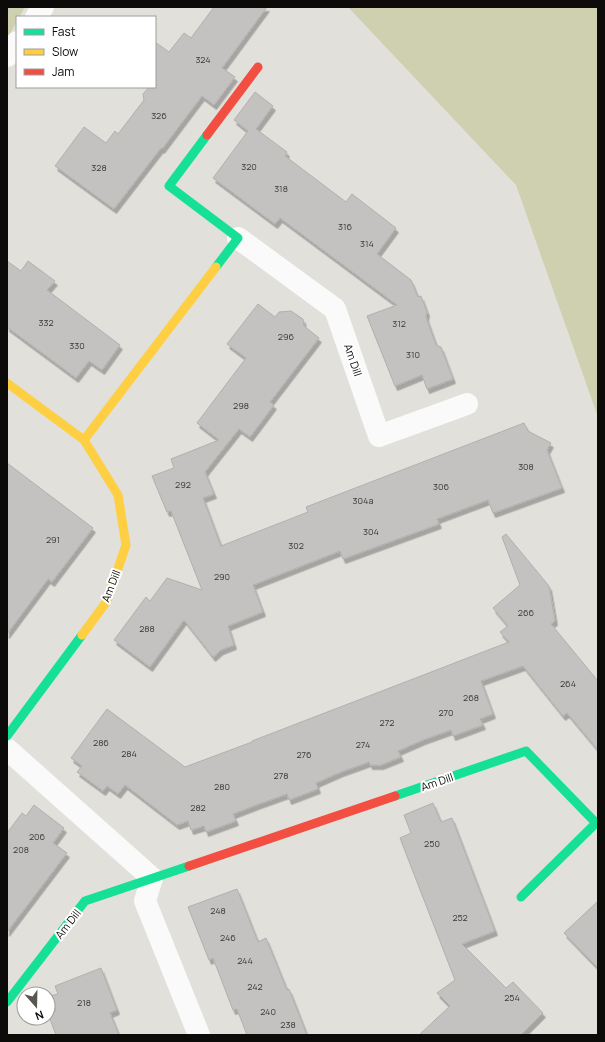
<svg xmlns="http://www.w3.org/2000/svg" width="605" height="1042" font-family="Manrope,sans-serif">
<defs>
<filter id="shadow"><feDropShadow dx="2.5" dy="4.5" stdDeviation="0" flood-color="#0004"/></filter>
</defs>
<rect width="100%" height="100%" fill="#e1e0db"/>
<path fill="#ced0af" d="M 7,7 L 25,7 L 19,17 L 17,17 L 17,21 L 7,39 Z
M 348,7 L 598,7 L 598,417 L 516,185 Z"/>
<path fill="#c3c2c1" stroke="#b1b0af" filter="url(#shadow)" d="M 214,7 L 267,7 L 222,68 L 235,77 L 214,105 L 202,96 L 162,149 L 161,148 L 114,209 L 55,166 L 84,127 L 106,143 L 115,131 L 118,134 L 144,100 L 143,94 L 149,87 L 155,87 L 155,42 L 169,52 L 184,33 L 191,38 Z
M 255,92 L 273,106 L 256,129 L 287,152 L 285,156 L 346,202 L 352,194 L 396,228 L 377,254 L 411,280 L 418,297 L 421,296 L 427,312 L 426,317 L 436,345 L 441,347 L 453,379 L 427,389 L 422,375 L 395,386 L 367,316 L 397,305 L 280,218 L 275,224 L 213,178 L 248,131 L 234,120 Z
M 7,261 L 21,271 L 28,261 L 55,281 L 47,290 L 120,345 L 102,370 L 89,361 L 76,378 L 7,327 Z
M 258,304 L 275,317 L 279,312 L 291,311 L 303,319 L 304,326 L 319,338 L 270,402 L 274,405 L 250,437 L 239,429 L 205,472 L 214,494 L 203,498 L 221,546 L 308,512 L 306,507 L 524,423 L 528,431 L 551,443 L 547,450 L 562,488 L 493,513 L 488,500 L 437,519 L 439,524 L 343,559 L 340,551 L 253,585 L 263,612 L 228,626 L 234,645 L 221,650 L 213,657 L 184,620 L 150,667 L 114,640 L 146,597 L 150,601 L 167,578 L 202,590 L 171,511 L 167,512 L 152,476 L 174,468 L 171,459 L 219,440 L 197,423 L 246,358 L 227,344 Z
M 7,463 L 93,528 L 52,582 L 48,579 L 7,634 Z
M 506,534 L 549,586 L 555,621 L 551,624 L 598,681 L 598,750 L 567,713 L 563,716 L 523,666 L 481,681 L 493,714 L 480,719 L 483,725 L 453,736 L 451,730 L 423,740 L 398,751 L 401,757 L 381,765 L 370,765 L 369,762 L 341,772 L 316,783 L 318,789 L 289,800 L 287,794 L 259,804 L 233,814 L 236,821 L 206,832 L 204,826 L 191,830 L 188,821 L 177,825 L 125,785 L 118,794 L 107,786 L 103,791 L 77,772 L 82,766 L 71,758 L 107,709 L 185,767 L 252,742 L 252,741 L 509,642 L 500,632 L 508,626 L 493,608 L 520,585 L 502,537 Z
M 433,803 L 441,822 L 452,818 L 495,931 L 462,944 L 506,988 L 513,982 L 543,1013 L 521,1035 L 419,1035 L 450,1006 L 437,993 L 455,980 L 400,838 L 411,833 L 404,815 Z
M 34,805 L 64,828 L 53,843 L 67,853 L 7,932 L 7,833 L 22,813 L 26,816 Z
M 237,889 L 258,942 L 266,938 L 287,990 L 289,989 L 307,1035 L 247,1035 L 237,1009 L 233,1010 L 213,958 L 209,960 L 188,907 Z
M 598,901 L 598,968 L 564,933 Z
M 101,968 L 117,1010 L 110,1013 L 119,1035 L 56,1035 L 48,1014 L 56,1011 L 50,996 L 58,994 L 55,986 Z"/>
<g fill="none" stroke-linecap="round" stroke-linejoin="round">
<path stroke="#fafafa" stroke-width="22" d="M 36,17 L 43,7
M 7,56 L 17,42
M 238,238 L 335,309 L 379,436 L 467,404
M 7,749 L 152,878 L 145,901 L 199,1035"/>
<path stroke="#16e098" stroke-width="9" d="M 207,135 L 169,186 L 238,238 L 216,267
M 7,736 L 82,635
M 395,796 L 526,751 L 596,823 L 521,897
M 7,1002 L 85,901 L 189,866"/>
<path stroke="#ffcf43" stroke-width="9" d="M 7,383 L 84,440 L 118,495 L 126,545 L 107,601 L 82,635
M 84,440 L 216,267"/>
<path stroke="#f24e42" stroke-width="9" d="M 207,135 L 258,67
M 189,866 L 395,796"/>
</g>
<g text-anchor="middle" stroke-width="4" stroke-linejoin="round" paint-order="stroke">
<g font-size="9" fill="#3a3937">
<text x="203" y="63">324</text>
<text x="159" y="119">326</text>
<text x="249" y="170">320</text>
<text x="99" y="171">328</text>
<text x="281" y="192">318</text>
<text x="345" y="230">316</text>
<text x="367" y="247">314</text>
<text x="46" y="326">332</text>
<text x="399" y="327">312</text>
<text x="286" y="340">296</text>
<text x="77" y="349">330</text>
<text x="413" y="358">310</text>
<text x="241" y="409">298</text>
<text x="526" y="470">308</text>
<text x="183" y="488">292</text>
<text x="441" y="490">306</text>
<text x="363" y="504">304a</text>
<text x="371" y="535">304</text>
<text x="53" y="543">291</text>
<text x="296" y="549">302</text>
<text x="222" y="580">290</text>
<text x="526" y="616">266</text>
<text x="147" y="632">288</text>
<text x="568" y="687">264</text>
<text x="471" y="701">268</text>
<text x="446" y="716">270</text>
<text x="387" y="726">272</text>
<text x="101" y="746">286</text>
<text x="363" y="748">274</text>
<text x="129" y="757">284</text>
<text x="304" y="758">276</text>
<text x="281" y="779">278</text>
<text x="222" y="790">280</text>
<text x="198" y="811">282</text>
<text x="37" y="840">206</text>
<text x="432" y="847">250</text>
<text x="21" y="853">208</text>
<text x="218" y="914">248</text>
<text x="460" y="921">252</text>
<text x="228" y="941">246</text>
<text x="245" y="964">244</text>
<text x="255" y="990">242</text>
<text x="512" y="1001">254</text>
<text x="84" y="1006">218</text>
<text x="268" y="1015">240</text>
<text x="288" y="1028">238</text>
</g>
<g font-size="11" fill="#0c0b09" stroke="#fff">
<text transform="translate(353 360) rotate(71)" y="4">Am Dill</text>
<text transform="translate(111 586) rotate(-69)" y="4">Am Dill</text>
<text transform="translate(437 782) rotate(-19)" y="4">Am Dill</text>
<text transform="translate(68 924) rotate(-52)" y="4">Am Dill</text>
</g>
</g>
<rect width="605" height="1042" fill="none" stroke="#0c0b09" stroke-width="16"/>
<rect x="16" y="16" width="140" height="72" fill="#ffffff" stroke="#9e9d9d"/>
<rect x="24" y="29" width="20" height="6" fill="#16e098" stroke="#9e9d9d"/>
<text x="52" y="36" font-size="12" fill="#0c0b09">Fast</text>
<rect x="24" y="49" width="20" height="6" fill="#ffcf43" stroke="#9e9d9d"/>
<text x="52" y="56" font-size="12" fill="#0c0b09">Slow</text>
<rect x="24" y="69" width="20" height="6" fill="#f24e42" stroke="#9e9d9d"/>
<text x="52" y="76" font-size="12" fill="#0c0b09">Jam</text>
<g transform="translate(36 1006) rotate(160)"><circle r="19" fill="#ffffff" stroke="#9e9d9d"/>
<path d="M0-3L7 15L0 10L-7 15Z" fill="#575652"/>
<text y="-6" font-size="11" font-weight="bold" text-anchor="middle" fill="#0c0b09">N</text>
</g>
</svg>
